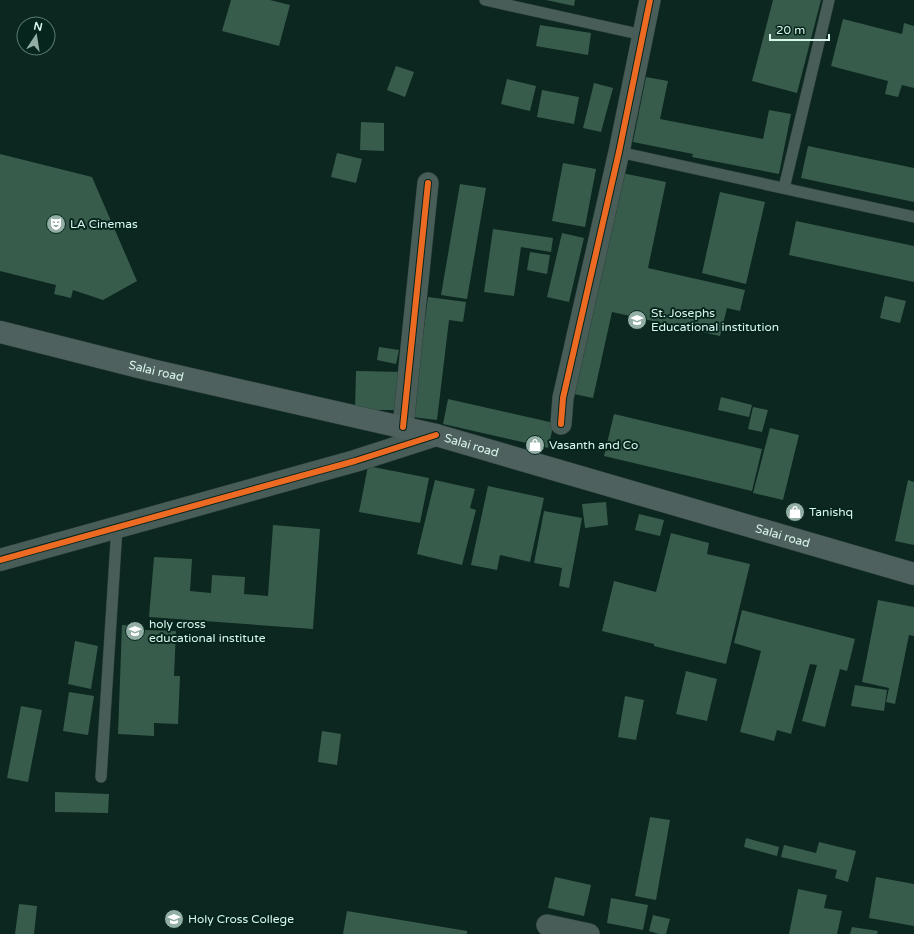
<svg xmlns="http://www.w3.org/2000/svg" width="914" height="934" font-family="'Varela Round',sans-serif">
<rect width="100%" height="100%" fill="#0c2620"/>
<path fill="#385c4b" d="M 231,0 L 270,0 L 290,5 L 279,46 L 222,31 Z
M 546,0 L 575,0 L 574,6 Z
M 773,0 L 821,0 L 797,93 L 752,81 Z
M 843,19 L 902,34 L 904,23 L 914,26 L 914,88 L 902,85 L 898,97 L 885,94 L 888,81 L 831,66 Z
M 540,25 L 591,33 L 588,55 L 536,46 Z
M 396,66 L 414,72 L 405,97 L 387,90 Z
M 646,77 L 668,81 L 660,119 L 763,139 L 769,110 L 791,114 L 779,174 L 692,157 L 693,154 L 633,142 Z
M 507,79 L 536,86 L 530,111 L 501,104 Z
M 594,83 L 613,88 L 601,132 L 583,128 Z
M 542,90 L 579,97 L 574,124 L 537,117 Z
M 361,122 L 384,123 L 384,151 L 360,150 Z
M 808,146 L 914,168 L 914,202 L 801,178 Z
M 337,153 L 362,159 L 356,183 L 331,177 Z
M 0,154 L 92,177 L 137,281 L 103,300 L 73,290 L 71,298 L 54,294 L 56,285 L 0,271 Z
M 563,163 L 596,169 L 585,227 L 552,221 Z
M 622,173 L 666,182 L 648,268 L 745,290 L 740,311 L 727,308 L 720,336 L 612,312 L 593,398 L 574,394 Z
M 460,184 L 486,188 L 467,299 L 441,295 Z
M 720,192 L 765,202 L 746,284 L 702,273 Z
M 796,221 L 914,246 L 914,282 L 789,255 Z
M 493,229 L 553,238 L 551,252 L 521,247 L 514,296 L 484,292 Z
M 562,233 L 584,238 L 569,302 L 547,297 Z
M 530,252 L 550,255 L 547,274 L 527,270 Z
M 885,296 L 906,301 L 900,323 L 880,318 Z
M 428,297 L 466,302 L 463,322 L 449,320 L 437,420 L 412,417 Z
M 379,347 L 399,350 L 396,364 L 377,360 Z
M 356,371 L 404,372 L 403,410 L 355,410 Z
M 721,397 L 752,405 L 749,417 L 718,410 Z
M 448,399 L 554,423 L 548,448 L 443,424 Z
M 753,407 L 768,410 L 762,432 L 748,429 Z
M 614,414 L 762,449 L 752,491 L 604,456 Z
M 770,428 L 799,435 L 783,500 L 753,493 Z
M 368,466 L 429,478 L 420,523 L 359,512 Z
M 435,480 L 475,489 L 470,508 L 476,510 L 462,565 L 417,554 Z
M 908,480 L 914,482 L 914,545 L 895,541 Z
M 488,486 L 544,498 L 530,562 L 500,555 L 497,570 L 471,565 Z
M 606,502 L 608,525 L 585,528 L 582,504 Z
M 544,511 L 582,518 L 569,588 L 559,586 L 562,568 L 534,563 Z
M 639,514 L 664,520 L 660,536 L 635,530 Z
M 273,525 L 320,529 L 313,629 L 149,617 L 154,557 L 192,559 L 190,591 L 211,593 L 212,575 L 245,577 L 244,594 L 268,596 Z
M 671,533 L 709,543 L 707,554 L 750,564 L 726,664 L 654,646 L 654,644 L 602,631 L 614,581 L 656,592 Z
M 878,600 L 914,607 L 914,636 L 909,635 L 895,704 L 886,702 L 889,688 L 862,682 Z
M 742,610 L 855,639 L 847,671 L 840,669 L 825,727 L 802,721 L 817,665 L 810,664 L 791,734 L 777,730 L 774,741 L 740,732 L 761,651 L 734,643 Z
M 122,625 L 142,626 L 142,630 L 176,631 L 174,676 L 180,676 L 178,724 L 154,723 L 154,736 L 118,734 Z
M 75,641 L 98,646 L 91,689 L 68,684 Z
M 686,671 L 717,679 L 707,721 L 676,714 Z
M 855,685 L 887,690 L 884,711 L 851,706 Z
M 69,692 L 94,696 L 88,735 L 63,731 Z
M 625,696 L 644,700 L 636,740 L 618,737 Z
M 21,706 L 42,710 L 28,782 L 7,778 Z
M 322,731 L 341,734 L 337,765 L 318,762 Z
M 55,792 L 109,794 L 108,813 L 55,812 Z
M 650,817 L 670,820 L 656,900 L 635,896 Z
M 746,838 L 779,847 L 777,856 L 744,847 Z
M 819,842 L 856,851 L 848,882 L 835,878 L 837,870 L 781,857 L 784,845 L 816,853 Z
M 555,877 L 591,885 L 584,916 L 548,908 Z
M 876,877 L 914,884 L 914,926 L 869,918 Z
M 798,889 L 827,895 L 824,908 L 842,911 L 837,934 L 789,934 Z
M 611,898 L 648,905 L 643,930 L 607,923 Z
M 19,904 L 37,906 L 34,934 L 15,934 Z
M 347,911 L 467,931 L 467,934 L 343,934 Z
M 653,915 L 670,919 L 666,934 L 659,934 L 649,931 Z
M 852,927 L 878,931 L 877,934 L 850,934 Z"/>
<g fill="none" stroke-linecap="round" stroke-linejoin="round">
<g stroke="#2f423d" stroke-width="12">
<path id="service" d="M 485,0 L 643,35
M 619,152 L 914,217
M 784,188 L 829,0
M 101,777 L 117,527"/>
</g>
<g stroke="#2f423d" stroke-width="22">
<path id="minor" d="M 561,424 L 563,398 L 619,152 L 650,0
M 403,427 L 428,183
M 547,925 L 589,934"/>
</g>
<g stroke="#2f423d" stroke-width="23">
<path id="tertiary" d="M 0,560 L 355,461 L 436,435"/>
</g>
<g stroke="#2f423d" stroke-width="23">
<g id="secondary">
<path id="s1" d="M 0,332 L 151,370 L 436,435 L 914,574"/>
</g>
</g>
<use href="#service" stroke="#485d57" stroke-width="11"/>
<use href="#minor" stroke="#485d57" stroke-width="21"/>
<use href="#tertiary" stroke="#485d57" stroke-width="22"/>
<use href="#secondary" stroke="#4e615e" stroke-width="22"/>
<g stroke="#06251d" stroke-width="8">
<path id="cycleway" d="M 561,424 L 563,398 L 619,152 L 650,0
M 403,427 L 428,183
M 0,560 L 355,461 L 436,435"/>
</g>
<use href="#cycleway" stroke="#ed6a23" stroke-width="6"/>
</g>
<defs>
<g id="theatre-disc" transform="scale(1)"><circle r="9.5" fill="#92aea5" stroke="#06251d"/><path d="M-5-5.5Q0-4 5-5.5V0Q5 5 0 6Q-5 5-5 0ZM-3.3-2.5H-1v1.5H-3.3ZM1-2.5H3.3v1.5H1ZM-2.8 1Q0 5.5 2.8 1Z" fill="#fff"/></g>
<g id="university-disc" transform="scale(1)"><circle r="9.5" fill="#92aea5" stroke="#06251d"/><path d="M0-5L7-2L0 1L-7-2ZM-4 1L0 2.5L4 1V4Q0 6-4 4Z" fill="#fff"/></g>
<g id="shop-disc" transform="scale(1)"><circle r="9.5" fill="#92aea5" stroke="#06251d"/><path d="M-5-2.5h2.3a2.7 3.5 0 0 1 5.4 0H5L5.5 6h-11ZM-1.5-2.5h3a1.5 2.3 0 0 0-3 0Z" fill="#fff"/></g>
</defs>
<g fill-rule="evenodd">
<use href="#theatre-disc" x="56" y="224"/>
<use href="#university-disc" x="637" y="320"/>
<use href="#shop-disc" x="535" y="445"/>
<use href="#shop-disc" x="795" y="512"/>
<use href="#university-disc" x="135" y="631"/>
<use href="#university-disc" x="174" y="919"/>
</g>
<g text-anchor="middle" stroke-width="4" stroke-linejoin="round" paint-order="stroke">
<g font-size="12" fill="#daf7ed" stroke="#06251d" text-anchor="start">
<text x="70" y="228">LA Cinemas</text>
<text x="651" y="317">St. Josephs<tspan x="651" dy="14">Educational institution</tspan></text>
<text x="549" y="449">Vasanth and Co</text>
<text x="809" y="516">Tanishq</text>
<text x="149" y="628">holy cross<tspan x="149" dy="14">educational institute</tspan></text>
<text x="188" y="923">Holy Cross College</text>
</g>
<g font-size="12" fill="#daf7ed" stroke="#06251d">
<text dy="4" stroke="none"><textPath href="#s1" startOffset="161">Salai road</textPath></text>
<text dy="4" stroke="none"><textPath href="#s1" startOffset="485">Salai road</textPath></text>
<text dy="4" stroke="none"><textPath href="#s1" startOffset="809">Salai road</textPath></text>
</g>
</g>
<g transform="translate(36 36) rotate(12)"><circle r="19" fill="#06251d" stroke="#5b7970"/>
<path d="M0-3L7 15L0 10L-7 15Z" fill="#92aea5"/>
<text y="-6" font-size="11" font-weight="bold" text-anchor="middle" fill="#daf7ed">N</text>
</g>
<path d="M770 34v6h59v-6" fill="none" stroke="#daf7ed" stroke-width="2"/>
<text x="776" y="34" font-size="12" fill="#daf7ed" stroke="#06251d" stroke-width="3" paint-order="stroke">20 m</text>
</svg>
